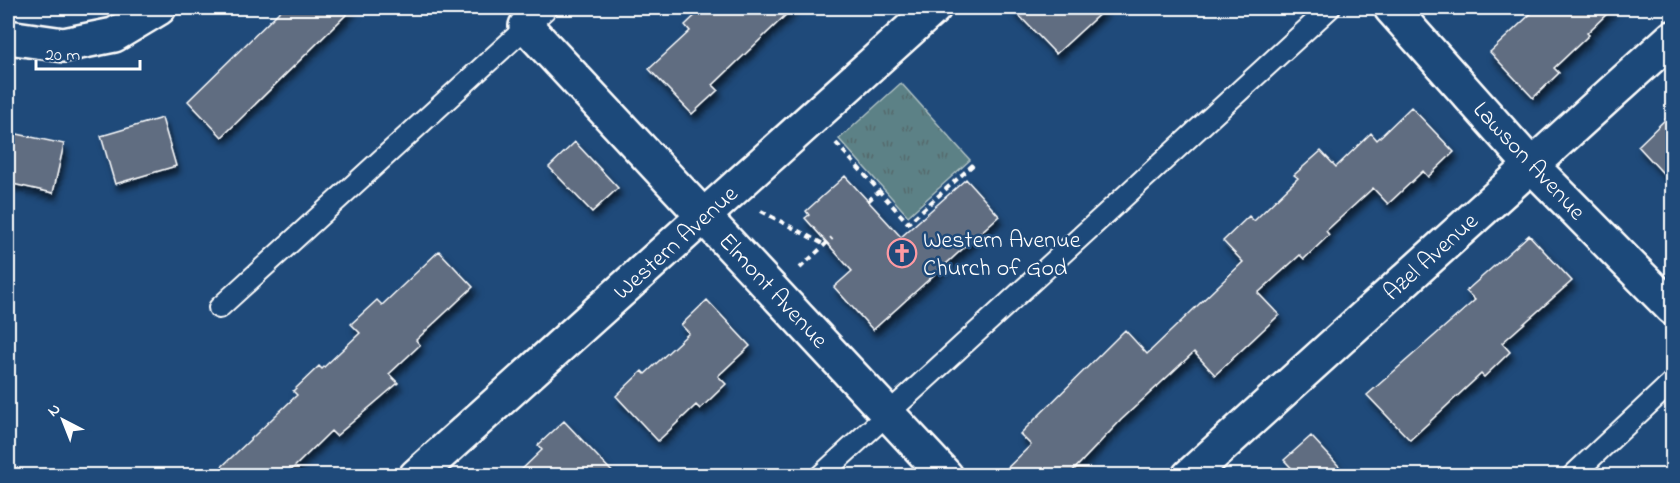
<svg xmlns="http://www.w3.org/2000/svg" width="1680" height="483" font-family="'Indie Flower',sans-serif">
<defs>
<pattern id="grass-tufts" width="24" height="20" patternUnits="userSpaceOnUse" patternTransform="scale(1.5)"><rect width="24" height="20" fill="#5c8186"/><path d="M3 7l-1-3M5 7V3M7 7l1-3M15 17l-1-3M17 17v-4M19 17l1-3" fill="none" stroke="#55696c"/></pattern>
<filter id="shadow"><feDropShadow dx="3.5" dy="6" stdDeviation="3" flood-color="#0009"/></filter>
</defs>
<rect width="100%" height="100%" fill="#1f4a7a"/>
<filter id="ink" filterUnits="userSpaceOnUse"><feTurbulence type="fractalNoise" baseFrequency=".0167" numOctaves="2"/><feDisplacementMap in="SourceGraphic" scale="12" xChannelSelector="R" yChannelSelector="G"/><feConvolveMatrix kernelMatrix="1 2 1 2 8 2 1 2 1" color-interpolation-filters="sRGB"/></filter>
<g filter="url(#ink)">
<path fill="url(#grass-tufts)" stroke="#aec0c2" stroke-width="1.5" d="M 901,83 L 970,160 L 908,216 L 839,139 Z"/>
<path fill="#616d81" stroke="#fff" stroke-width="1.5" filter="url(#shadow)" d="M 283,8 L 353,8 L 222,137 L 188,101 Z
M 703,8 L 793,8 L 713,85 L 718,90 L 692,114 L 649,69 L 690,31 L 685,25 Z
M 1012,8 L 1106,8 L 1056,54 Z
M 1537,8 L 1613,8 L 1587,33 L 1589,35 L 1554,68 L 1559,73 L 1533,98 L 1490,52 Z
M 1411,107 L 1454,152 L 1428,177 L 1423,171 L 1388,204 L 1373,188 L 1326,231 L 1329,235 L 1304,259 L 1300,255 L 1258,293 L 1279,315 L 1215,375 L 1194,352 L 1121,420 L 1068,476 L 999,476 L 1031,445 L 1020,434 L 1125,330 L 1147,354 L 1243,262 L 1223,241 L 1249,216 L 1254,221 L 1298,178 L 1294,175 L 1321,151 L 1336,167 L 1371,133 L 1377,140 Z
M 1672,113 L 1672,183 L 1638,146 Z
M 162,118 L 176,166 L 115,184 L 101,136 Z
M 8,132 L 64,144 L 53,193 L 8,183 Z
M 575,142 L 618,188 L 592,212 L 549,167 Z
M 845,176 L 901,237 L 966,179 L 999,216 L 873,330 L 834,287 L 852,271 L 805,218 L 809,215 L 806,211 Z
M 1529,235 L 1572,281 L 1502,343 L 1510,352 L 1484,377 L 1481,374 L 1410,440 L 1367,395 L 1475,300 L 1466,291 Z
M 439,251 L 473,287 L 416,340 L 420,345 L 389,374 L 398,383 L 336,436 L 331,431 L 285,476 L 212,476 L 297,395 L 293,391 L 319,366 L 322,369 L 360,333 L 351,324 L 377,300 L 382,305 Z
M 707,300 L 750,346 L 718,376 L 726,384 L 700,409 L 696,405 L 658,441 L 616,396 L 642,371 L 645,374 L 689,333 L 681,325 Z
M 564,421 L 616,476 L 515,476 L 542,450 L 538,445 Z
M 1311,436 L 1348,476 L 1299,476 L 1284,460 Z"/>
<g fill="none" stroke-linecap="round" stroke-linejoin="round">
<g stroke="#fff" stroke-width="24">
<path id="service" d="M 219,308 L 547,8
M 820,476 L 1330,8
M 1572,476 L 1672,382"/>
</g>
<g stroke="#fff" stroke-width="38">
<path id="minor" d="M 1391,8 L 1531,165 L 1672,308
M 526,26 L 946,476
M 8,37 L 64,45 L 114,35 L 159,8
M 1189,476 L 1672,38"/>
</g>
<g stroke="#fff" stroke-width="38">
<path id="tertiary" d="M 416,476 L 934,8"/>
</g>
<path stroke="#fff" stroke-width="4" stroke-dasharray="6 4.5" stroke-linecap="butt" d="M 836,143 L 908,223 L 974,164
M 868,201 L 879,191
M 761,211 L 825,245
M 800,268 L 832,238"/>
<use href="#service" stroke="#1f4a7a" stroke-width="20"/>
<use href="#minor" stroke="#1f4a7a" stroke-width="33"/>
<use href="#tertiary" stroke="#1f4a7a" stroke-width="33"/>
</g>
</g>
<defs>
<g id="church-ring" transform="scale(1.5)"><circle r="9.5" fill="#1f4a7a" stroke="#ff9aa2" stroke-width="1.5"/><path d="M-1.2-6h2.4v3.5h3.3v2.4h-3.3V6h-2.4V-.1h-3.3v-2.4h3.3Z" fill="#ff9aa2"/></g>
</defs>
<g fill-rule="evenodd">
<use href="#church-ring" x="902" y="253"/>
</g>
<g text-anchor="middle" stroke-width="5" stroke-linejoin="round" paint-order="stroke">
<g font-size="24" fill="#fff" stroke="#1f4a7a">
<text transform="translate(1530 160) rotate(47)" y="8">Lawson Avenue</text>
<text transform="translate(675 242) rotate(-42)" y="8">Western Avenue</text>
<text transform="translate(1430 256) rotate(-42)" y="8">Azel Avenue</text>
<text transform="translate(774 290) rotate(47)" y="8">Elmont Avenue</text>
</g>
<g font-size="24" fill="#fff" stroke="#1f4a7a" text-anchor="start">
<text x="923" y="247">Western Avenue<tspan x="923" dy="28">Church of God</tspan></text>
</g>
</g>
<rect width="1680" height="483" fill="none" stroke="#1f4a7a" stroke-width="30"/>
<rect x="15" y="15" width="1650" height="453" fill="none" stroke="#fff" stroke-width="2" filter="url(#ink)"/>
<g transform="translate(63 420) rotate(318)" stroke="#1f4a7a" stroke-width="4.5" paint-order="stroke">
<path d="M0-4.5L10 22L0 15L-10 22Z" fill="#ffffff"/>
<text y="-9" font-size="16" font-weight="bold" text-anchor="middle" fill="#ffffff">N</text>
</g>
<path d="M36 60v9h104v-9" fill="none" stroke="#ffffff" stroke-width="3"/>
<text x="45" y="60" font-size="18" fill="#ffffff" stroke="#1f4a7a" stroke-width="4.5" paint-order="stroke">20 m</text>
</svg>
